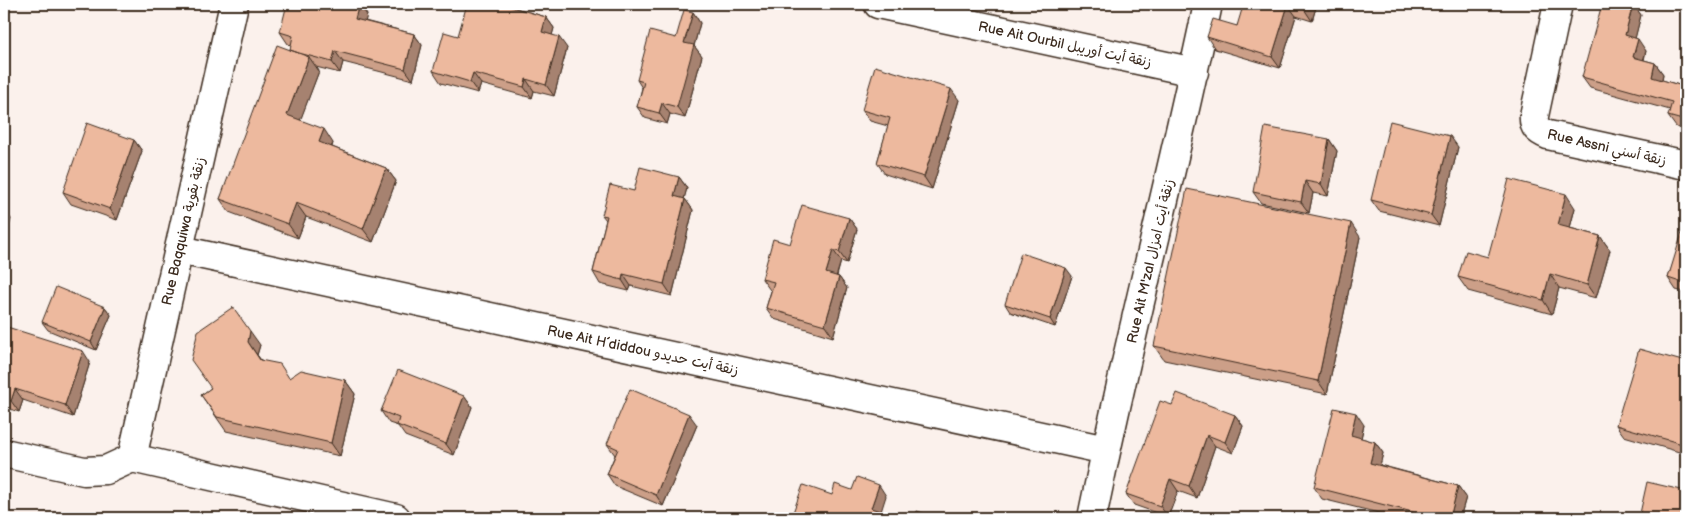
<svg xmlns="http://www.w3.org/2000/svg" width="1690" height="522" font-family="'Balsamiq Sans','Playpen Sans Arabic',sans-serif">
<rect width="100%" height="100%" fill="#fbf1ec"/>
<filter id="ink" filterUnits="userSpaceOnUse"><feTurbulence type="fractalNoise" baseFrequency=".02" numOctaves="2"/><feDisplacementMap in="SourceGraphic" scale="10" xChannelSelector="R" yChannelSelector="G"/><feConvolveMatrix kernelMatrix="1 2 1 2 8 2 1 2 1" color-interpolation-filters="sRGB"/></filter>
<g filter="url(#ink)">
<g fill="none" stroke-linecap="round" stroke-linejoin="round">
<g stroke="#3b2a1e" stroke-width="31">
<path id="minor" d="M 878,4 L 1194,72
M 1558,4 L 1534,116 C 1533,127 1538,131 1548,135 L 1686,165
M 180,250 L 1106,450
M 4,453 L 84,471 L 106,470 L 132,458 L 396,518
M 132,458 L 234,4
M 1092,518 C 1127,346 1172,176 1208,4"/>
</g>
<use href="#minor" stroke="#fff" stroke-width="28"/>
</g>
<path fill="#cc9f88" stroke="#3b2a1e" d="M 359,4 L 367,15 L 365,21 L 414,34 L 422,45 L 413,80 L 343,62 L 340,73 L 316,67 L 319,71 L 300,120 L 333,143 L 332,147 L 386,168 L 396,181 L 373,242 L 306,217 L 298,238 L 229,212 L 220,199 L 290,50 L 291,45 L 288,44 L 280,32 Z
M 502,4 L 546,17 L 554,28 L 552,35 L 567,48 L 554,96 L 534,91 L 532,98 L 481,84 L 478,93 L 441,83 L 433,71 L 458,36 Z
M 1081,4 L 1098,4 L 1095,9 Z
M 1317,4 L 1312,21 L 1296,16 L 1280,68 L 1215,49 L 1207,37 L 1237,26 L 1246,7 Z
M 1415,4 L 1431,4 L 1429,10 L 1417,6 Z
M 1633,4 L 1641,15 L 1635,38 L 1646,51 L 1644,60 L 1655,63 L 1663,74 L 1662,80 L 1686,87 L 1686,130 L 1676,127 L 1668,116 L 1670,110 L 1590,88 L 1582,77 Z
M 693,12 L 700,23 L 694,46 L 702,56 L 685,118 L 670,114 L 667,124 L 645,118 L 637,107 L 642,88 L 637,80 L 676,38 Z
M 959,100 L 932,189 L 885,174 L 877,163 L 888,126 L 870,121 L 862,110 Z
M 1329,139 L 1337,151 L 1328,196 L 1313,193 L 1309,213 L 1261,203 L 1253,192 Z
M 134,140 L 142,151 L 117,220 L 71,204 L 63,192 Z
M 1458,147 L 1439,226 L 1379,211 L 1371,200 Z
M 679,177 L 687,188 L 684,198 L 685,199 L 693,210 L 672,296 L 631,286 L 629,291 L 600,284 L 593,272 L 606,220 L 602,215 L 634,191 Z
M 1575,208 L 1570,228 L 1600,236 L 1610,250 L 1596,298 L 1559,288 L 1552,314 L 1468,291 L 1458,277 L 1488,257 Z
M 849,218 L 857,229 L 847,263 L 841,261 L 837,276 L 839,277 L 847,288 L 833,337 L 774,319 L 766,308 L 771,291 L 770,290 L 762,279 L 790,244 Z
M 1686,226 L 1686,313 L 1680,304 L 1684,292 L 1676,290 L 1668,278 Z
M 1360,237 L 1327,394 L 1164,360 L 1154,346 Z
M 1072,276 L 1055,327 L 1010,312 L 1005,304 Z
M 105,307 L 111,315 L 96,350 L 48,330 L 42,322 Z
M 4,326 L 90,362 L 73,417 L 23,400 L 19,412 L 4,407 Z
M 260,345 L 257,355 L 261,360 L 289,378 L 345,380 L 355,394 L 340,456 L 226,431 L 201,395 L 211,388 Z
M 1686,362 L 1686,454 L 1624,436 L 1616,425 Z
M 464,396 L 472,407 L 454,455 L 405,436 L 398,426 L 389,423 L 381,411 Z
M 1172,405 L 1235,415 L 1243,426 L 1233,453 L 1215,446 L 1197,498 L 1178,491 L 1168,517 L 1134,505 L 1126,494 Z
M 697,425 L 663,506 L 615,486 L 607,474 L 615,455 L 607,444 Z
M 1364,425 L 1361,438 L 1375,442 L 1383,453 L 1380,465 L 1458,486 L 1466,497 L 1460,518 L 1399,518 L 1322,499 L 1314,487 Z"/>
<path fill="#a6826f" stroke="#3b2a1e" d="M 359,4 L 367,15 L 363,30 L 355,19 Z
M 1091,4 L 1098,4 L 1095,9 Z
M 1306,4 L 1317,4 L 1312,21 L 1304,9 Z
M 1425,4 L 1431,4 L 1429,10 Z
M 1633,4 L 1641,15 L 1633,47 L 1625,35 Z
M 1288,5 L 1296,16 L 1280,68 L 1272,57 Z
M 693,12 L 700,23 L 694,46 L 702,56 L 685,118 L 677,107 L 684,43 Z
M 546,17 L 554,28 L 550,43 L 542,32 Z
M 414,34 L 422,45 L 413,80 L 405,69 Z
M 559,37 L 567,48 L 554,96 L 546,85 Z
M 1638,39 L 1646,51 L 1641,68 L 1633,57 Z
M 335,51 L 343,62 L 340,73 L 332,62 Z
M 309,57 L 319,71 L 297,129 L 287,115 Z
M 1655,63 L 1663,74 L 1660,88 L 1652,77 Z
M 473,73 L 481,84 L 478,93 L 470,82 Z
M 526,79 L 534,91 L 532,98 L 524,87 Z
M 951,89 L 959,100 L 932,189 L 924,177 Z
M 662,103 L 670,114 L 667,124 L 659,113 Z
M 324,129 L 333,143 L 328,155 L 319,142 Z
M 1450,136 L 1458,147 L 1439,226 L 1431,215 Z
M 1329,139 L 1337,151 L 1328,196 L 1321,184 Z
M 134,140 L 142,151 L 117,220 L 110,209 Z
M 386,168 L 396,181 L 373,242 L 363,229 Z
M 679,177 L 687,188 L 682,207 L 674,196 Z
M 1305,181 L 1313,193 L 1309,213 L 1301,202 Z
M 1566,194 L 1575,208 L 1567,239 L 1558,225 Z
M 685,199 L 693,210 L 672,296 L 664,284 Z
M 296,203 L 306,217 L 298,238 L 288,224 Z
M 6,211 L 11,219 L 7,235 L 4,231 L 4,218 Z
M 849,218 L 857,229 L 847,263 L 839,252 Z
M 1351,223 L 1360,237 L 1327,394 L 1318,381 Z
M 1600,236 L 1610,250 L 1596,298 L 1587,285 Z
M 833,250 L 841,261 L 834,284 L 826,273 Z
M 1066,268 L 1072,276 L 1055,327 L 1050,319 Z
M 623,274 L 631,286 L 629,291 L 622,280 Z
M 1550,274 L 1559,288 L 1552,314 L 1543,300 Z
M 839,277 L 847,288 L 833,337 L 825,325 Z
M 105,307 L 111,315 L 96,350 L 91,342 Z
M 250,331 L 260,345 L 257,355 L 270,374 L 248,342 Z
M 83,351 L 90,362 L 73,417 L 65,405 Z
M 345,380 L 355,394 L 340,456 L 331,443 Z
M 15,389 L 23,400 L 19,412 L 11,401 Z
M 464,396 L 472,407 L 454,455 L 446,444 Z
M 1356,413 L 1364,425 L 1359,447 L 1351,435 Z
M 689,414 L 697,425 L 663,506 L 656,495 Z
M 1235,415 L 1243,426 L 1233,453 L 1225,442 Z
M 1207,435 L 1215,446 L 1197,498 L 1189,486 Z
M 1375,442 L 1383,453 L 1378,474 L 1370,463 Z
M 1170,479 L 1178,491 L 1168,517 L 1160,506 Z
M 879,485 L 886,496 L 879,518 L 871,508 Z
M 1458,486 L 1466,497 L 1460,518 L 1450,518 Z"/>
<path fill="#edb99e" stroke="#3b2a1e" d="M 287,4 L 359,4 L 355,19 L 414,34 L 405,69 L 335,51 L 332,62 L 299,53 L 290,50 L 293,36 L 280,32 Z
M 467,4 L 501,4 L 546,17 L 542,32 L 559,37 L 546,85 L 526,79 L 524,87 L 473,73 L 470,82 L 433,71 L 444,32 L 458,36 Z
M 1247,4 L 1306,4 L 1304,9 L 1288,5 L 1272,57 L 1207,37 L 1213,19 L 1237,26 L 1243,6 L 1246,7 Z
M 1602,4 L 1633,4 L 1625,35 L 1638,39 L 1633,57 L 1655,63 L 1652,77 L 1686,87 L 1686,121 L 1668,116 L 1672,102 L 1582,77 Z
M 684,10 L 693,12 L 684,43 L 694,45 L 677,107 L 662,103 L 659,113 L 637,107 L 644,82 L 637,80 L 650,31 L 676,38 Z
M 277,45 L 309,57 L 287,115 L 324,129 L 319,142 L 386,168 L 363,229 L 296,203 L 288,224 L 220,199 Z
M 875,66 L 951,89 L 924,177 L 877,163 L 890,118 L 862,110 Z
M 1390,121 L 1450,136 L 1431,215 L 1371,200 Z
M 87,123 L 134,140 L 110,209 L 63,192 Z
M 1265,127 L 1329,139 L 1321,184 L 1305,181 L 1301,202 L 1253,192 Z
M 640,167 L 679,177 L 674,196 L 685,199 L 664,284 L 623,274 L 622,280 L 593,272 L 607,216 L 602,215 L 610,185 L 634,191 Z
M 1509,179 L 1566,194 L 1558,225 L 1600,236 L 1587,285 L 1550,274 L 1543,300 L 1458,277 L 1466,251 L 1488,257 Z
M 1187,189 L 1351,223 L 1318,381 L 1154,346 Z
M 802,205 L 849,218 L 839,252 L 833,250 L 826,273 L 839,277 L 825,325 L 766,308 L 774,282 L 762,279 L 773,239 L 790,244 Z
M 1684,226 L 1686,226 L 1686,306 L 1680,304 L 1686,284 L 1668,278 Z
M 1021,253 L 1066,268 L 1050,319 L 1005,304 Z
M 56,287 L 105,307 L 91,342 L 42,322 Z
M 233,307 L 250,331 L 248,342 L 260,360 L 280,364 L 289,378 L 301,370 L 345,380 L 331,443 L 217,417 L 201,395 L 211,388 L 191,360 L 198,331 Z
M 4,326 L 83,351 L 65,405 L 15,389 L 11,401 L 4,398 Z
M 1639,349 L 1686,362 L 1686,445 L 1616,425 Z
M 398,370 L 464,396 L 446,444 L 397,425 L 399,418 L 381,411 Z
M 630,389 L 689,414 L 656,495 L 607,474 L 618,449 L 607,444 Z
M 1177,393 L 1235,415 L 1225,442 L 1207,435 L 1189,486 L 1170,479 L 1160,506 L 1126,494 L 1160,401 L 1172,405 Z
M 1334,408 L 1356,413 L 1351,435 L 1375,442 L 1370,463 L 1458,486 L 1450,518 L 1436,518 L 1314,487 Z
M 857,477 L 879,485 L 871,508 L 900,518 L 791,518 L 803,485 L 832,495 L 835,484 L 852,490 Z
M 1647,482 L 1686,491 L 1686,518 L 1639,518 Z
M 917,511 L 938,518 L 915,518 Z"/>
</g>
<g text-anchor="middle" stroke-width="4.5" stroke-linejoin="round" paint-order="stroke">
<g font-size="14" fill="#3b2a1e" stroke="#fff">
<text transform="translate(1065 44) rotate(12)" y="5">Rue Ait Ourbil زنقة أيت أوريبل</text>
<text transform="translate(1607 147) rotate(13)" y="5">Rue Assni زنقة أسني</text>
<text transform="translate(183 231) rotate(-77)" y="5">Rue Baqquiwa زنقة بقوية</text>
<text transform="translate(1150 261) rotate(-77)" y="5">Rue Ait M'zal زنقة أيت امزال</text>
<text transform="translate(643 350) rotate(12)" y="5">Rue Ait H´diddou زنقة أيت حديدو</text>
</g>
</g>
<rect width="1690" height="522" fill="none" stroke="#fff" stroke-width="20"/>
<rect x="10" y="10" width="1670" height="502" fill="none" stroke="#3b2a1e" stroke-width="2" filter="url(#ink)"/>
</svg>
